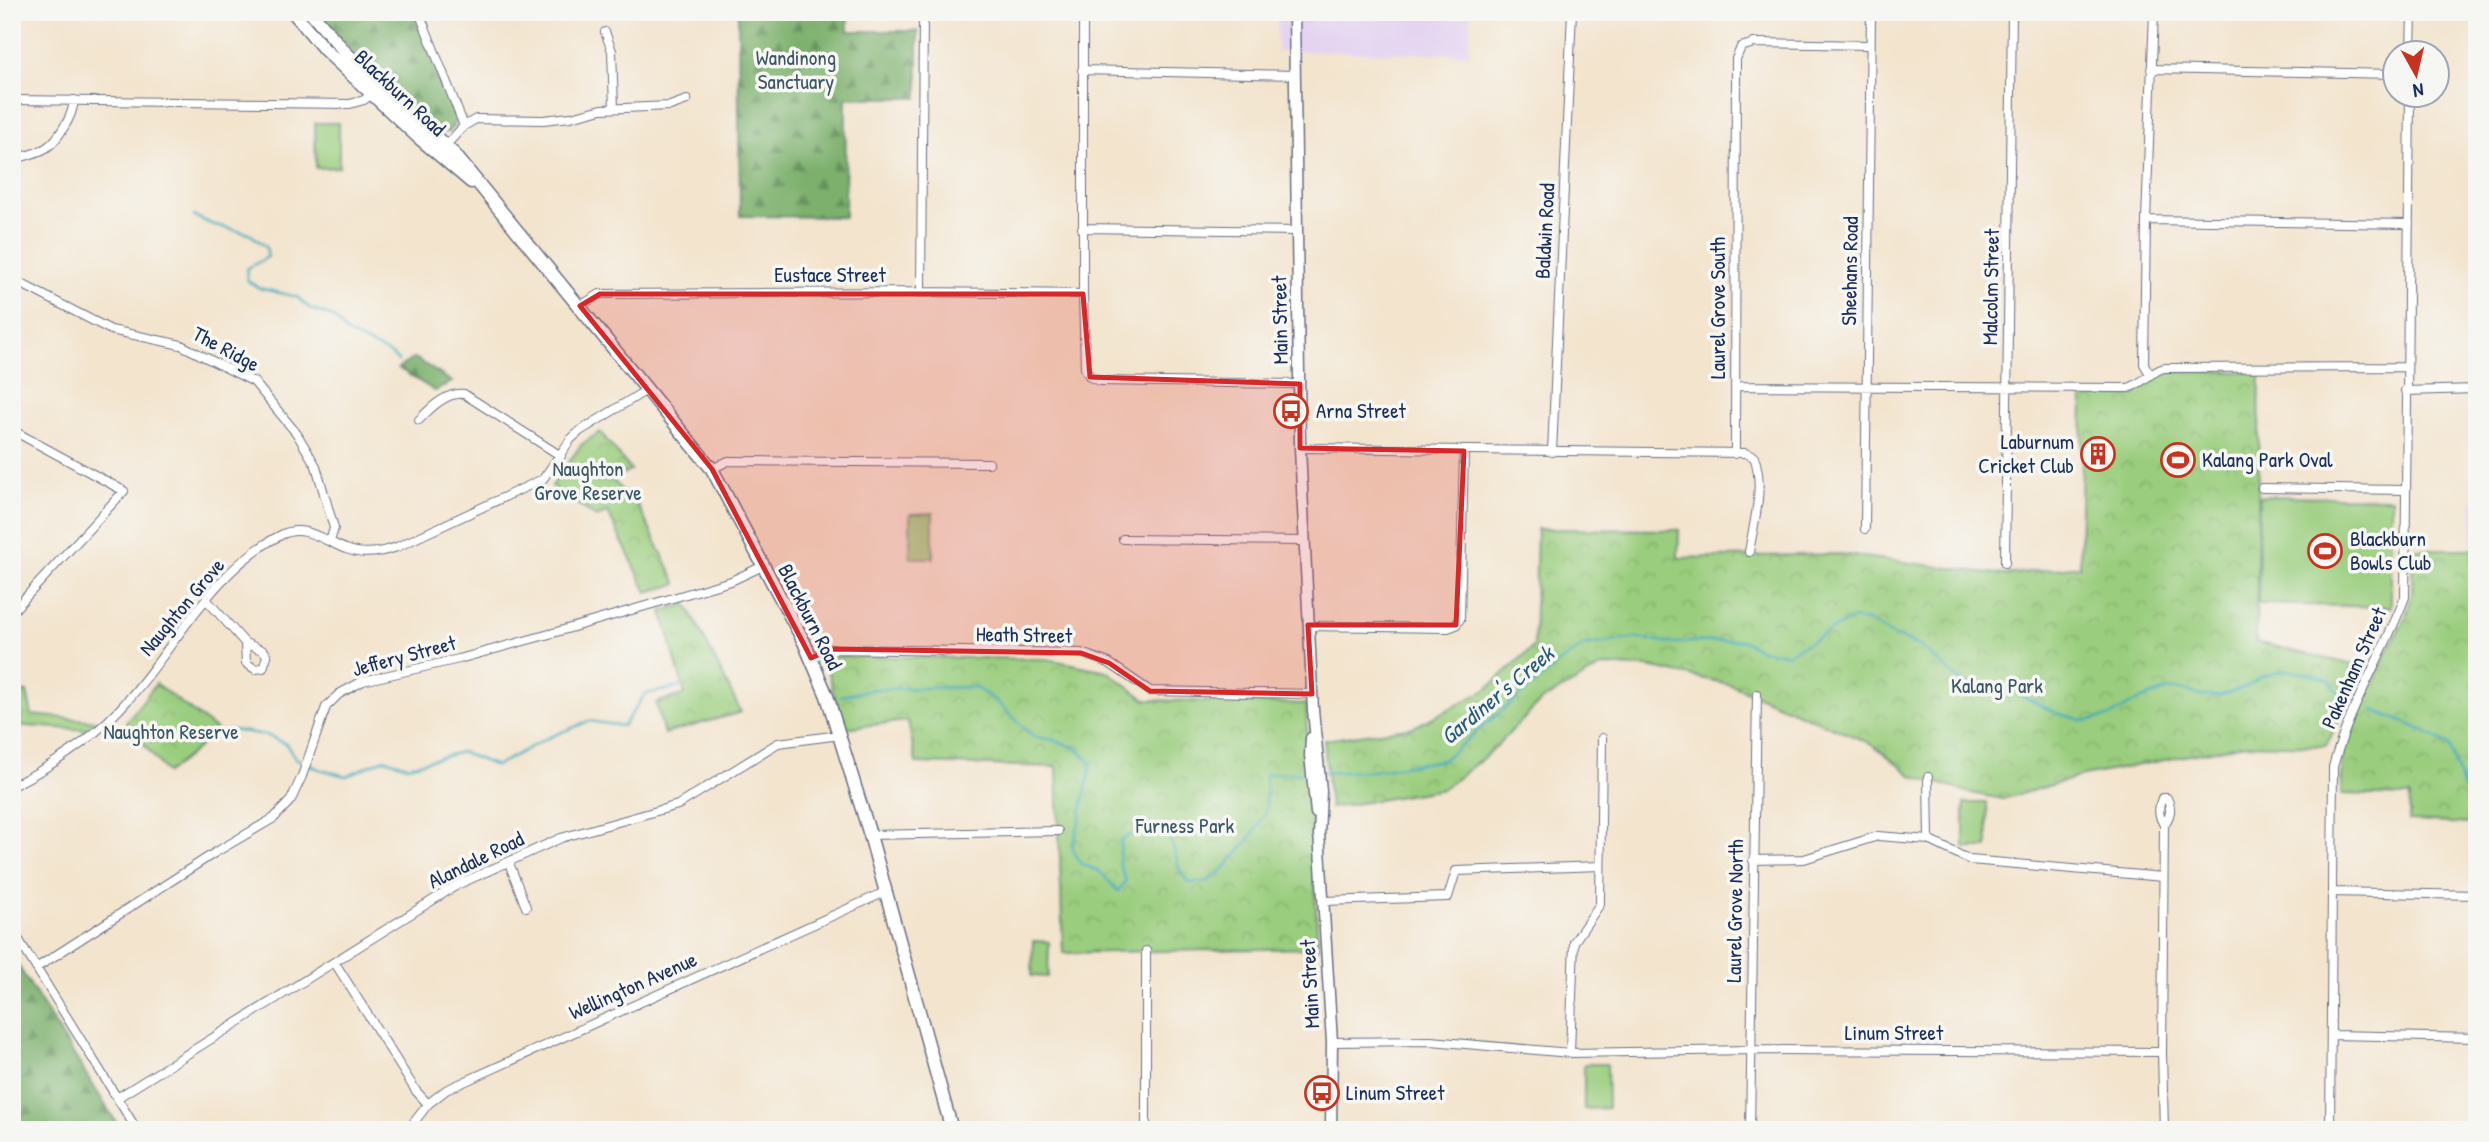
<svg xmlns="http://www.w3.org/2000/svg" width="2489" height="1142" font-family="'Patrick Hand',sans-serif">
<defs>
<pattern id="forest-firs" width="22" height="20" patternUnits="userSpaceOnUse" patternTransform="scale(1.75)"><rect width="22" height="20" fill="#7bb06c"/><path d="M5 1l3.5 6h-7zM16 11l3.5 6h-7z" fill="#64905c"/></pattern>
<pattern id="park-crowns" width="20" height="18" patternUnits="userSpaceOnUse" patternTransform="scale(1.75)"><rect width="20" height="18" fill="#9acd7d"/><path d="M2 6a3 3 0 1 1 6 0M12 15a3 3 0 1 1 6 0" fill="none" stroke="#84b06e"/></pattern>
</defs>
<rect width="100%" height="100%" fill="#f6f6f2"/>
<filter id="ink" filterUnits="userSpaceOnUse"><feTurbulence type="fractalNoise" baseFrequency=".0143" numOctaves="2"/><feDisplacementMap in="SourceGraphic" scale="14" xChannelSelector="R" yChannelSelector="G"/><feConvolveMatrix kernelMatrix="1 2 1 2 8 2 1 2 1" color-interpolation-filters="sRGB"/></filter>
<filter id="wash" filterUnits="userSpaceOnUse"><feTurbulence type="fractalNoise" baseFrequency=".00686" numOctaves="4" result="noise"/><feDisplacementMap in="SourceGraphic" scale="28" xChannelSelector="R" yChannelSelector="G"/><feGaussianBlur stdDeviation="1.57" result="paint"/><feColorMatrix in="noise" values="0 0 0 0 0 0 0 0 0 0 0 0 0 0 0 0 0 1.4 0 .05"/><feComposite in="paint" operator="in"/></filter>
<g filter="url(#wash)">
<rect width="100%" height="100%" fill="#f3e4cd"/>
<path fill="#e4d3f1" d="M 1277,12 L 1471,12 L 1469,54 L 1277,51 Z
M 2473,499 L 2477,499 L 2477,653 L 2470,653 Z"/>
<path fill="#9acd7d" stroke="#5a7e6e" stroke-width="2" d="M 315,123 L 339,123 L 339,167 L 316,168 Z
M 2259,496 L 2391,498 L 2391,607 L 2258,604 Z
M 933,513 L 933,558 L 910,558 L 910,514 Z
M 1964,803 L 1987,803 L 1988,848 L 1964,848 Z
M 1033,941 L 1049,942 L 1048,977 L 1032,976 Z
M 1584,1064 L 1607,1064 L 1608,1108 L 1584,1109 Z"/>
<path fill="url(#forest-firs)" stroke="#4b7065" stroke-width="2" d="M 317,12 L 413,12 L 438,76 L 457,110 L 457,118 L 450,132 L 439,132 L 351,50 Z
M 738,12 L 848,12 L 848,31 L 918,31 L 918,98 L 846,98 L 845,217 L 740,216 Z
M 415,358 L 452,382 L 435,391 L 398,368 Z
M 12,956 L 121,1130 L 12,1130 Z"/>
<path fill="url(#park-crowns)" stroke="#5a7e6e" stroke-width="2" d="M 2156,371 L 2260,372 L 2256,642 L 2366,668 L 2326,746 L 2245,744 L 2079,777 L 2003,799 L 1971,793 L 1913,776 L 1872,744 L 1729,684 L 1648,667 L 1603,666 L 1541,701 L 1492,751 L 1443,789 L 1330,808 L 1324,740 L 1414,727 L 1486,690 L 1534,646 L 1537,529 L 1679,530 L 1678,558 L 1840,554 L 2004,575 L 2080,566 L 2083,394 L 2135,396 L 2150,374 Z
M 600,432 L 631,470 L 612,479 L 631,501 L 635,500 L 677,584 L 647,592 L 608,513 L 596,517 L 552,486 L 581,445 Z
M 2413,549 L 2473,549 L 2470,647 L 2470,652 L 2477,653 L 2477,881 L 2471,881 L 2472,824 L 2409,821 L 2410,796 L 2341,794 L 2343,751 L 2388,650 L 2406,616 L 2412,594 Z
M 687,604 L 741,712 L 664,734 L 656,703 L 685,694 L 662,611 Z
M 830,656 L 1047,659 L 1107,671 L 1146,700 L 1306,704 L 1318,948 L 1063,953 L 1057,767 L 916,763 L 908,721 L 844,728 L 825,663 Z
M 156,684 L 218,731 L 167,773 L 126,722 Z
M 12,691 L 27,692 L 32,715 L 98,721 L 89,730 L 12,725 Z"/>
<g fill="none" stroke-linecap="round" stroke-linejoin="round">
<path stroke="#3ea9bd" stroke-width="2.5" d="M 194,216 L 211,224 L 250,234 L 266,247 L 268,257 L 246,269 L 248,281 L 259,288 L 297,297 L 309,308 L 333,317 L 347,333 L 392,355 L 398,361
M 841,696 L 875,689 L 974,687 L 995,700 L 1034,737 L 1055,740 L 1076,748 L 1092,764 C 1083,792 1082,820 1072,847 L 1081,864 L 1099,871 L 1118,891 L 1126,881 L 1119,863 L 1121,840 L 1155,823 C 1172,833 1174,851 1179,868 C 1180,873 1185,878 1188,882 C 1193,882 1200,884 1205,882 C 1221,878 1265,824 1266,807 C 1267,796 1265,785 1266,774 L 1307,773
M 2373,710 L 2418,728 L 2449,745 L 2463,789 L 2477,794
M 220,733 L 232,730 L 266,735 L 286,744 L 295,758 L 319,769 L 346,776 L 385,759 L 408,766 L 461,752 L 496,766 L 545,739 L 589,721 L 623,726 L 645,694 L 680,687
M 1321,773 L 1371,771 L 1443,760 L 1560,662 L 1583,646 L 1635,638 L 1672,643 L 1742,640 L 1761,650 L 1787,654 L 1852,619 L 1868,621 L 1891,634 L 1921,647 L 1963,683 L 2006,688 L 2056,713 L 2086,721 L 2111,716 L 2137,701 L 2167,690 L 2186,690 L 2200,696 L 2219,696 L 2246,687 L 2261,677 L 2286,670 L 2309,674 L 2329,680 L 2337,691 L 2345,696"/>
</g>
</g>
<g filter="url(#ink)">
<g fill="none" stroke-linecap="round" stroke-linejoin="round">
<g stroke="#676e85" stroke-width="10">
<path id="street" d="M 419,12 L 464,126
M 1083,12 L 1083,294 L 1085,368 L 1090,377 L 1099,381 L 1300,384
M 605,32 L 612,51 L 614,108
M 2411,52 L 2412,12
M 2151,69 L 2394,74
M 1082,70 L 1295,75
M 12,100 L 350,104 L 364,100 L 372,94
M 446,145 L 464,126 L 476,119 L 543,120 L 571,117 L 602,109 L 670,106 L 687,100
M 12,160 C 39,151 49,153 64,127 C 70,118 73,111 74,100
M 2146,220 L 2409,224
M 1082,228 L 1298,231
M 12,279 L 111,330 L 181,345 L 254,382 L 297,434 L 316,466 L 334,528 L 330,542
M 921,292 L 923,12
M 580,306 L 600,294 L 921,292 L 1083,294
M 2150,374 L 2144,364 L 2146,220 L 2154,12
M 1735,386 L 2128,388 C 2142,384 2150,372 2164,368 L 2406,367
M 2405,391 L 2477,389
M 419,420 C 429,409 448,391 464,394 L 561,456
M 12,430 L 124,491 L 12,612
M 1300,448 L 1745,453 L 1754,457 C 1765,485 1754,522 1749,552
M 1552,452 L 1572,12
M 1735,454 L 1736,59 L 1741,47 L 1754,43 L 1870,45
M 712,469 L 728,461 L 989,463
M 2262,488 L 2406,490
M 1865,529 L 1871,12
M 1123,539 L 1303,541
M 2005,563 L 2012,12
M 206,599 L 245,643 L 264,651 L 267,656 L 263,668 L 255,669 L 246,663 L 245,643
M 1308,626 L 1448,628 L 1456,625 L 1460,619 L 1464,451
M 811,658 L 832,649 L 1081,653 L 1109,663 L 1150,691 L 1312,694
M 1928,777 L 1929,840
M 12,786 C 56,764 95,738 127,701 C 177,645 212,570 281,535 C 304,523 324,541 346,549 C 363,556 380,553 397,547 L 543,479 L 571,439 L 580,431 L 648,389
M 2162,798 L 2167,798 C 2172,809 2171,815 2164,825 C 2158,815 2158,809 2162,798 Z
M 870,835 L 1058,831
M 1753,860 L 1804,859 L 1878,836 L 1929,840 L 1970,860 L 2163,877
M 509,863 L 526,907
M 2332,892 L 2477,895
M 1324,901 L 1448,897 L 1456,871 L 1600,866
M 12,929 L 137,1130
M 1146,951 L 1146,1130
M 335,963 L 416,1091 L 428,1104
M 36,968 L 216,852 L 274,818 L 291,800 L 302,776 L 326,707 L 339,694 L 363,681 L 459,659 L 553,633 L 731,581 L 763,566
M 2332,1035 L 2477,1038
M 1332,1042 L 1431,1041 L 1570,1053 L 1751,1050 L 2162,1052
M 1570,1053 L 1574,942 L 1600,904 L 1602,738
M 117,1098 L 457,885 L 561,838 L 678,805 L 778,743 L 840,735
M 408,1130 L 428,1104 L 446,1090 L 885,892
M 1750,1130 L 1757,694
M 2164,1130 L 2162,1052 L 2164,825
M 2330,1130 L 2333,767 C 2349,707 2383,655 2405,597 L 2410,94"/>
</g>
<g stroke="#676e85" stroke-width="13">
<path id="secondary" d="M 1294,12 L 1300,448 L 1313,710 L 1321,791 L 1319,836
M 1311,738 L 1310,755 L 1316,813
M 1319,832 L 1332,1042 L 1331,1130"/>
</g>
<g stroke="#676e85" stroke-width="15">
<path id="primary" d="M 293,12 L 324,49 L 418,137 L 471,182
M 311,12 L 345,52 L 455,155 L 712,469 L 804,642 L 827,696 L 870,835 L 952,1130"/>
</g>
<use href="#street" stroke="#fff" stroke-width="8"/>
<use href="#secondary" stroke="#fff" stroke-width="10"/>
<use href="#primary" stroke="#fff" stroke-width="12"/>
</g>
</g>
<path fill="#d62828" fill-opacity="0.2" stroke="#d62828" stroke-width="5" stroke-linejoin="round" d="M 600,294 L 1083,294 L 1090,377 L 1300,384 L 1300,448 L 1464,451 L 1456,625 L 1308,625 L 1312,694 L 1150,691 L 1109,663 L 1081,653 L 832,649 L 811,658 L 712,469 L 580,306 Z"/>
<defs>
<g id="bus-ring" transform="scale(1.75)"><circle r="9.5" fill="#f6f6f2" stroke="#c8321e" stroke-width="1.5"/><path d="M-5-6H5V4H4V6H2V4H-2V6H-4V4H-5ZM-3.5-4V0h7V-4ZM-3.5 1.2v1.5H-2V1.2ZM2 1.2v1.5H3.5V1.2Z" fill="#c8321e"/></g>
<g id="building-ring" transform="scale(1.75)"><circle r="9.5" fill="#f6f6f2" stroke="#c8321e" stroke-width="1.5"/><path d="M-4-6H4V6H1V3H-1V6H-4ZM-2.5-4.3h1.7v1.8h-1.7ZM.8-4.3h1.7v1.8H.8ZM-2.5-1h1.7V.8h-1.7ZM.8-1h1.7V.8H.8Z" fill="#c8321e"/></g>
<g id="stadium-ring" transform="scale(1.75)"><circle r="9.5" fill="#f6f6f2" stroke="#c8321e" stroke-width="1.5"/><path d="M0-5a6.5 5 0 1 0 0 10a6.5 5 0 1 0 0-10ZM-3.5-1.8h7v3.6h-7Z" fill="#c8321e"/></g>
</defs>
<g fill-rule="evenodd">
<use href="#bus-ring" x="1291" y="411"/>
<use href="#building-ring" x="2098" y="454"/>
<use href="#stadium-ring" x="2178" y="460"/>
<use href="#stadium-ring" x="2325" y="551"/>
<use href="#bus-ring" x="1322" y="1093"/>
</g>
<g text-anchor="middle" stroke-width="7" stroke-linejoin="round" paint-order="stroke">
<g font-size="21" fill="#3b5666" stroke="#f6f6f2">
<text x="796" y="65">Wandinong<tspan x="796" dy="24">Sanctuary</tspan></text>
<text x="588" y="476">Naughton<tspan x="588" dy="24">Grove Reserve</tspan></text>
<text x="1997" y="693">Kalang Park</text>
<text x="171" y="739">Naughton Reserve</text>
<text x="1185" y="833">Furness Park</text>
</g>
<g font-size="21" fill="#1b2f5e" stroke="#f6f6f2">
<text transform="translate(400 93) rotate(43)" y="7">Blackburn Road</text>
<text transform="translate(1545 231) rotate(-87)" y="7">Baldwin Road</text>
<text transform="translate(1850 271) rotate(-89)" y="7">Sheehans Road</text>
<text x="830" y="282">Eustace Street</text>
<text transform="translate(1991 287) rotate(-89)" y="7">Malcolm Street</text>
<text transform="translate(1718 308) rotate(-90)" y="7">Laurel Grove South</text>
<text transform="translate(1280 320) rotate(-91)" y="7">Main Street</text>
<text transform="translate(226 349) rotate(28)" y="7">The Ridge</text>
<text transform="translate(182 607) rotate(-50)" y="7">Naughton Grove</text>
<text transform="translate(810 617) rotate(63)" y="7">Blackburn Road</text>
<text transform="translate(1024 635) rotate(1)" y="7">Heath Street</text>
<text transform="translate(404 656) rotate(-15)" y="7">Jeffery Street</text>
<text transform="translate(2354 668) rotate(-66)" y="7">Pakenham Street</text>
<text transform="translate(476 860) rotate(-26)" y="7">Alandale Road</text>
<text transform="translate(1735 911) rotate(-89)" y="7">Laurel Grove North</text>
<text transform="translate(1310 984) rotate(-93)" y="7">Main Street</text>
<text transform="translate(633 986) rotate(-24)" y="7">Wellington Avenue</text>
<text x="1894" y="1040">Linum Street</text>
</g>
<g font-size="21" fill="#1b2f5e" stroke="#f6f6f2" text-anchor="start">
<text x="1316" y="418">Arna Street</text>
<text x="2074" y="449" text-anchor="end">Laburnum<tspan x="2074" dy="24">Cricket Club</tspan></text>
<text x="2202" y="467">Kalang Park Oval</text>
<text x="2350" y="546">Blackburn<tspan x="2350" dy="24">Bowls Club</tspan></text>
<text x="1346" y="1100">Linum Street</text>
</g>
<g font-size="23" font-style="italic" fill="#275a7f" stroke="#f6f6f2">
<text transform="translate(1497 695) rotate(-40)" y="8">Gardiner's Creek</text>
</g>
</g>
<rect width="2489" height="1142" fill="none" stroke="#f6f6f2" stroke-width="42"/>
<g transform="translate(2416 74) rotate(172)"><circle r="33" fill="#f6f6f2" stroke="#9ea6b7" stroke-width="2"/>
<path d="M0-5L12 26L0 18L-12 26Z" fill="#c8321e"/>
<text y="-10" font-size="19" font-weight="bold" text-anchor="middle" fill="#1b2f5e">N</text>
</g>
</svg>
